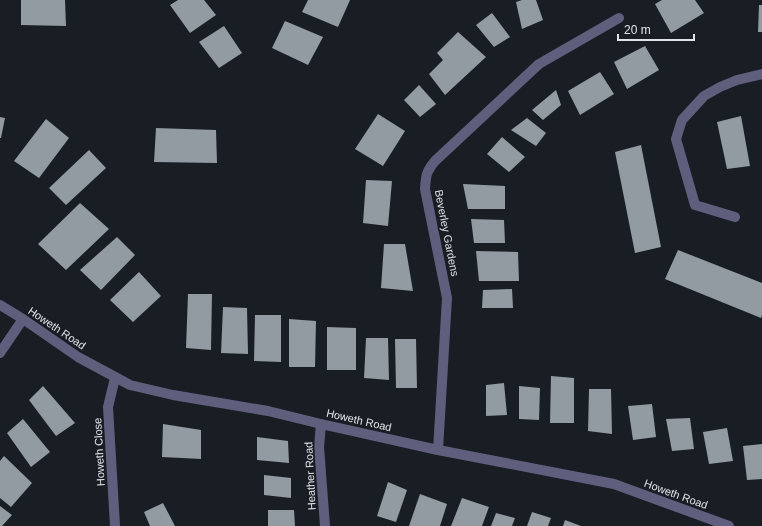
<svg xmlns="http://www.w3.org/2000/svg" width="762" height="526" font-family="Helvetica,sans-serif">
<rect width="100%" height="100%" fill="#191e25"/>
<path fill="#919ba1" d="M 21,0 L 65,0 L 66,26 L 21,25 Z
M 178,0 L 204,0 L 216,15 L 190,33 L 170,5 Z
M 308,0 L 350,0 L 338,27 L 302,12 Z
M 522,0 L 536,0 L 543,20 L 522,29 L 516,2 Z
M 662,0 L 695,0 L 704,13 L 671,33 L 655,4 Z
M 759,5 L 762,5 L 762,32 L 758,32 Z
M 492,13 L 510,37 L 494,47 L 476,25 Z
M 285,21 L 323,37 L 308,65 L 272,48 Z
M 224,26 L 242,53 L 219,68 L 199,42 Z
M 458,32 L 486,57 L 445,95 L 429,74 L 443,60 L 437,53 Z
M 645,46 L 659,70 L 627,89 L 614,62 Z
M 600,72 L 614,94 L 580,115 L 568,91 Z
M 419,85 L 436,104 L 420,117 L 404,100 Z
M 556,90 L 561,105 L 543,120 L 532,110 Z
M 378,114 L 405,131 L 383,166 L 355,149 Z
M 741,116 L 750,166 L 727,169 L 717,122 Z
M 0,117 L 5,118 L 1,138 L 0,138 Z
M 527,118 L 546,133 L 536,146 L 511,130 Z
M 46,119 L 69,138 L 39,178 L 14,161 Z
M 156,128 L 216,130 L 217,163 L 154,162 Z
M 502,137 L 525,157 L 509,172 L 487,154 Z
M 641,145 L 661,247 L 635,253 L 615,152 Z
M 89,150 L 106,168 L 66,205 L 49,188 Z
M 366,180 L 392,181 L 388,226 L 363,223 Z
M 463,184 L 505,186 L 505,209 L 468,209 Z
M 80,203 L 109,229 L 66,270 L 38,244 Z
M 471,219 L 504,220 L 505,243 L 474,243 Z
M 117,237 L 135,255 L 101,290 L 80,270 Z
M 384,244 L 405,244 L 413,291 L 381,288 Z
M 678,250 L 762,283 L 762,315 L 761,318 L 665,279 Z
M 476,251 L 518,252 L 519,281 L 479,281 Z
M 139,272 L 161,296 L 133,322 L 110,300 Z
M 512,289 L 513,308 L 482,308 L 483,290 Z
M 188,294 L 212,294 L 211,350 L 186,348 Z
M 223,307 L 247,308 L 248,354 L 221,353 Z
M 255,315 L 281,315 L 281,362 L 254,361 Z
M 289,319 L 316,321 L 315,367 L 289,367 Z
M 327,327 L 356,328 L 356,370 L 327,370 Z
M 366,338 L 388,338 L 389,380 L 364,378 Z
M 395,339 L 416,339 L 417,388 L 396,388 Z
M 551,376 L 574,378 L 574,423 L 550,423 Z
M 504,383 L 507,415 L 486,416 L 486,385 Z
M 43,386 L 75,423 L 56,436 L 29,400 Z
M 519,386 L 540,388 L 539,420 L 519,419 Z
M 589,389 L 611,389 L 612,434 L 588,431 Z
M 652,404 L 656,437 L 633,440 L 628,406 Z
M 690,418 L 694,449 L 672,451 L 666,419 Z
M 23,419 L 50,452 L 31,467 L 7,433 Z
M 163,424 L 201,430 L 201,459 L 162,457 Z
M 727,428 L 733,461 L 709,464 L 703,432 Z
M 257,437 L 288,441 L 289,463 L 257,460 Z
M 762,444 L 762,479 L 747,480 L 743,446 Z
M 4,456 L 32,483 L 11,507 L 0,498 L 0,461 Z
M 264,475 L 291,478 L 291,498 L 264,495 Z
M 388,482 L 407,490 L 396,522 L 377,516 Z
M 420,494 L 447,504 L 440,526 L 409,526 Z
M 462,498 L 489,507 L 482,526 L 451,526 Z
M 163,503 L 175,526 L 150,526 L 144,512 Z
M 0,506 L 12,515 L 2,526 L 0,526 Z
M 268,510 L 294,510 L 295,526 L 268,526 Z
M 532,512 L 551,518 L 548,526 L 527,526 Z
M 496,513 L 515,518 L 512,526 L 491,526 Z
M 565,520 L 581,526 L 563,526 Z"/>
<g fill="none" stroke-linecap="round" stroke-linejoin="round">
<path stroke="#5f5e7d" stroke-width="10" d="M 735,217 L 695,205 L 676,139 L 682,120 L 704,96 L 720,87 L 737,80 L 762,74
M 0,305 L 23,319 L 78,357 L 130,385 L 173,395 L 268,411 L 321,424 L 438,450 L 614,484 L 729,526
M 0,353 L 23,319
M 115,378 L 108,407 L 115,526
M 321,424 L 319,447 L 325,526
M 438,450 L 447,298 L 425,189 C 426,175 426,172 435,161 L 539,64 L 619,18"/>
</g>
<g text-anchor="middle" stroke-width="4" stroke-linejoin="round" paint-order="stroke">
<g font-size="11" fill="#e0e3e8" stroke="#191e25">
<text transform="translate(447 233) rotate(79)" y="4">Beverley Gardens</text>
<text transform="translate(57 328) rotate(34)" y="4">Howeth Road</text>
<text transform="translate(359 420) rotate(13)" y="4">Howeth Road</text>
<text transform="translate(99 452) rotate(-93)" y="4">Howeth Close</text>
<text transform="translate(310 476) rotate(-93)" y="4">Heather Road</text>
<text transform="translate(676 494) rotate(20)" y="4">Howeth Road</text>
</g>
</g>
<path d="M618 34v6h76v-6" fill="none" stroke="#e0e3e8" stroke-width="2"/>
<text x="624" y="34" font-size="12" fill="#e0e3e8" stroke="#191e25" stroke-width="3" paint-order="stroke">20 m</text>
</svg>
